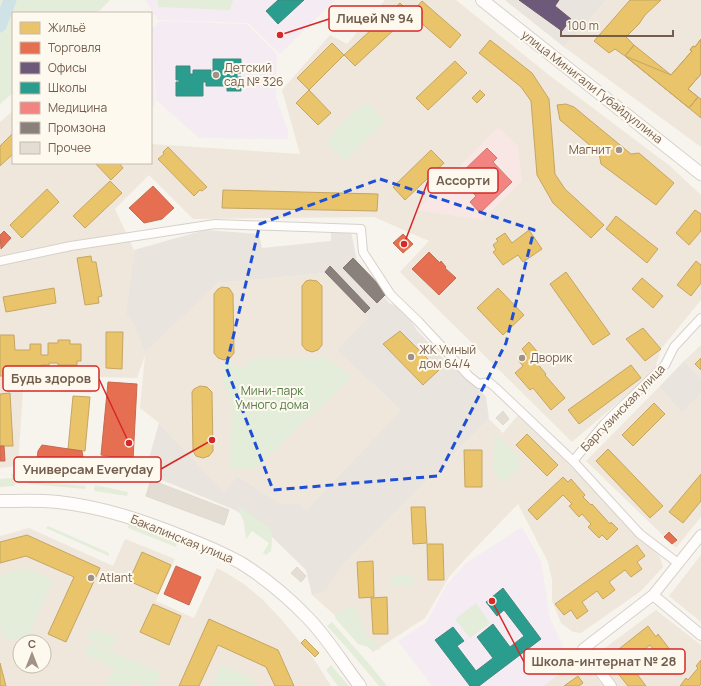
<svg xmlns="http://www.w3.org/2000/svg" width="701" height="686" font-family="Manrope,sans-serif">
<rect width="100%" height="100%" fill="#f7f4ed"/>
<path fill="#efe7db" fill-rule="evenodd" d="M 385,0 L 456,0 L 549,75 L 670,166 L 701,195 L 701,300 L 661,349 L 654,372 L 572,442 L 400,272 L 429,241 L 374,217 L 193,219 L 149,175 L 115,209 L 134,250 L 126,315 L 135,327 L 145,353 L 218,283 L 325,273 L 369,318 L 336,350 L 401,410 L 306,510 L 300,504 L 281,504 L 237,476 L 224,492 L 159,423 L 140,408 L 145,355 L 137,378 L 94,377 L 91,393 L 23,390 L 18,466 L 0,468 L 0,122 L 13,111 L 13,163 L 151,163 L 151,144 L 300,154 L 282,90 L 330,35 L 347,44 Z
M 607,0 L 701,0 L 701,147 L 564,47 Z
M 701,345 L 701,378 L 684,361 Z
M 659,387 L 682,411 L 701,394 L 701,517 L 676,548 L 586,461 Z
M 519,414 L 660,557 L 663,567 L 641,591 L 581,633 L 573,632 L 561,623 L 552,601 L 552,580 L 548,562 L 518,504 L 466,558 L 449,577 L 425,618 L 373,652 L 349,628 L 312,595 L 326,591 L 342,566 L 489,419 L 503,433 Z
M 29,528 L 113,566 L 125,539 L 175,559 L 156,601 L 194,618 L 217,568 L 228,574 L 244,584 L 263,600 L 281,619 L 312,656 L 331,686 L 0,686 L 0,536 ZM 20,642 L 44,642 L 44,666 L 20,666 Z
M 701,555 L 701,622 L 669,596 Z
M 656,610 L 701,645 L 701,686 L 617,686 L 594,656 Z
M 581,657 L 603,686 L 543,686 Z"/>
<path fill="#e9e4dd" d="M 505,0 L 607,0 L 564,47 Z
M 205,230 L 259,234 L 262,248 L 331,241 L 331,231 L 351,232 L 357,261 L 389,303 L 404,309 L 416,329 L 454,370 L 460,368 L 486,397 L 489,419 L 342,566 L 326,591 L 312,595 L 306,570 L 267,532 L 235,510 L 145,473 L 159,423 L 224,492 L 237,476 L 281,504 L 300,504 L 306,510 L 401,410 L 336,350 L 368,318 L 325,273 L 218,283 L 145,353 L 135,327 L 126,315 L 134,250 Z
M 684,361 L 701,378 L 701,394 L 682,412 L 659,387 Z"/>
<path fill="#f4ecf2" d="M 145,0 L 335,0 L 280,54 L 249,23 L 158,20 Z
M 160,21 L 247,24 L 277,54 L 276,97 L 288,131 L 288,139 L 199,138 L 156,100 L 152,29 Z
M 151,35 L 152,36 L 155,104 L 151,109 Z
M 522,527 L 541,561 L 550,618 L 571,664 L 543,686 L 432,686 L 398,641 L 427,622 L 447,584 L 466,563 Z"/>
<path fill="#f8e7e5" d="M 498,127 L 518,146 L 522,181 L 482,220 L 417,210 Z"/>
<path fill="#e3edd9" d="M 0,0 L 110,0 L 97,13 L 13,13 L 13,93 L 0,104 Z
M 158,0 L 233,0 L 230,10 L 158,7 Z
M 364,104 L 369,104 L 384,121 L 383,124 L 348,158 L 343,159 L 327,143 L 328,138 L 361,105 Z
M 255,357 L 325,357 L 352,377 L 256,468 L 230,469 L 231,399 L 223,380 L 223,361 L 230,361 L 235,366 L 242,368 L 247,365 Z
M 495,434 L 520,458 L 521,466 L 505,482 L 502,482 L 493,470 Z
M 11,474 L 16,474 L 16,483 L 14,486 L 0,487 L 0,479 L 12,478 Z
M 27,481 L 86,486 L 85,489 L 29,484 Z
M 95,485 L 128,492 L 127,496 L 95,491 L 94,490 Z
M 237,505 L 269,527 C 273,535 272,543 271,551 L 266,555 L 263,553 L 269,543 L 252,531 L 246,539 L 244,523 Z
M 129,524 L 177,543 L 176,547 L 128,528 Z
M 48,526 L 109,553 L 109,556 L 46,528 Z
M 26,568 L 52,580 L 28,637 L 5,641 L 0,624 L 0,575 Z
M 413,575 L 413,585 L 392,585 L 392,576 Z
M 476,603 L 490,623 L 470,638 L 455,619 Z
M 351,607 L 356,608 L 368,639 L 377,642 L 380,650 L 358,644 L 335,618 L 337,613 Z
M 332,622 L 371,666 L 387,686 L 379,686 L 347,648 L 327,626 Z
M 91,628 L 116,638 L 112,649 L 87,638 Z
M 90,642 L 161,673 L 156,686 L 142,686 L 137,681 L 129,686 L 104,686 L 115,671 L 114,668 L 84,653 Z
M 221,665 L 254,680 L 256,686 L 211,686 Z
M 331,665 L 349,686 L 338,686 L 326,670 Z"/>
<path fill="#e9c46a" stroke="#c6a562" d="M 630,0 L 661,0 L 645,15 L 639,24 L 626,37 L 634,45 L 625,56 L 615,49 L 609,53 L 594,41 Z
M 422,1 L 461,35 L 450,48 L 411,14 Z
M 400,3 L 411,14 L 355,66 L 344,55 Z
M 701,39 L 701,74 L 688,89 L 698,97 L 689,108 L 625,56 L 671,75 L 692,51 L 690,50 L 693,46 L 695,47 Z
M 701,39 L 701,74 L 688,89 L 698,97 L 689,108 L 625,56 L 634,45 L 671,75 L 692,51 L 690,50 L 693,46 L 695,47 Z
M 490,40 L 532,73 L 549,99 L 555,174 L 565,189 L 604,225 L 591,238 L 553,203 L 537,175 L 531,101 L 521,87 L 479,53 Z
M 332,43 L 344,55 L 309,90 L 297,78 Z
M 455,61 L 467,73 L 428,110 L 416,98 Z
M 309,90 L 331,113 L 318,125 L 296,103 Z
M 480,90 L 485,95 L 477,103 L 472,98 Z
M 698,97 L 701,99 L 701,118 L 689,108 Z
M 566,104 L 574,107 L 631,154 L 639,153 L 674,183 L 656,205 L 601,164 L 599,153 L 560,120 L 557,105 Z
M 13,133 L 13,154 L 0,166 L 0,146 Z
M 168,147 L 207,187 L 202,191 L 200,190 L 194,196 L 158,159 L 164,154 L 163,152 Z
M 431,150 L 444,163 L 405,200 L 393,187 Z
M 95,163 L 119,163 L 123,168 L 111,180 Z
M 110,181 L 122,193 L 85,228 L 73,216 Z
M 47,189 L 59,202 L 22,238 L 10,225 Z
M 223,190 L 378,194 L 377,211 L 222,208 Z
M 695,210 L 701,214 L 701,231 L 689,245 L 676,233 Z
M 616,216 L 658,249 L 647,263 L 606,229 Z
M 529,230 L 542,249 L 523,262 L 518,255 L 503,265 L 493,252 L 496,250 L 493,245 L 498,241 L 496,239 L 505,233 L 512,243 Z
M 91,256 L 92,262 L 96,262 L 102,296 L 98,297 L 99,303 L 85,305 L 77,258 Z
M 696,261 L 701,265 L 701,283 L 691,296 L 677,285 Z
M 566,272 L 610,334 L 593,345 L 550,284 Z
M 642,278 L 663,296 L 653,308 L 632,289 Z
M 310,280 L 317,281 L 322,286 L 322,345 L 318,350 L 312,352 L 306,350 L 302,345 L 302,286 L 306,281 Z
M 222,287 L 229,288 L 233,294 L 234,353 L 230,358 L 224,360 L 218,358 L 214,353 L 214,294 L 218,289 Z
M 54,288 L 56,303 L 6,312 L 3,297 Z
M 498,288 L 524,315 L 503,335 L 477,308 Z
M 643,328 L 661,349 L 645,361 L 626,339 Z
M 400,331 L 439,370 L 423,385 L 383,344 Z
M 106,332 L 123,332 L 122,369 L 106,368 Z
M 0,335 L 14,335 L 15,350 L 30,350 L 30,344 L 41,344 L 41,355 L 48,355 L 48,343 L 58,343 L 58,340 L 70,340 L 70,344 L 81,344 L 81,361 L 77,361 L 77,365 L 58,365 L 58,363 L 49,363 L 49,365 L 41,365 L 41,368 L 15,368 L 15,376 L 0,376 Z
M 529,342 L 541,356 L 535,361 L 546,374 L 545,375 L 565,398 L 551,410 L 533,388 L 530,390 L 515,373 L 523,366 L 518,360 L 526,354 L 522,349 Z
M 701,358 L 701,370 L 695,364 Z
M 631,365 L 641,378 L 579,424 L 568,410 Z
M 200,386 L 207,387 L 212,392 L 213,451 L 209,456 L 203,458 L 196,456 L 193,451 L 192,392 L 194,389 Z
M 10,393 L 13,446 L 0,446 L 0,394 Z
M 73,396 L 90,397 L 85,451 L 68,449 Z
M 654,403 L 665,414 L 633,446 L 622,435 Z
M 527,434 L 558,465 L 547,476 L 516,445 Z
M 608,449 L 663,506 L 650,518 L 596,461 Z
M 464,450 L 482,450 L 482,487 L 465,487 Z
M 701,474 L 701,501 L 683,523 L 669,512 Z
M 563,477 L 568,482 L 571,479 L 585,495 L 583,497 L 591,505 L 592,504 L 610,524 L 611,522 L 618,529 L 607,540 L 602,535 L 599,538 L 588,527 L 591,524 L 582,514 L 579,517 L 569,506 L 572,504 L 563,495 L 537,520 L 528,510 Z
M 411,507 L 425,507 L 427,543 L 413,544 Z
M 27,535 L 100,568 L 66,642 L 48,634 L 74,577 L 26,556 L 0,563 L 0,542 Z
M 427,544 L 443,544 L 444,580 L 428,580 Z
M 637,545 L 645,556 L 637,562 L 642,569 L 631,577 L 625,570 L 609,582 L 615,590 L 603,599 L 597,591 L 582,602 L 588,611 L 577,619 L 571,610 L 564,615 L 555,604 Z
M 142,552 L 171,565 L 158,594 L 129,581 Z
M 373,561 L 374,597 L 359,598 L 357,562 Z
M 387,597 L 388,634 L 373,634 L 371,598 Z
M 153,604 L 181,616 L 169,645 L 140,632 Z
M 209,619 L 278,650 L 294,686 L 275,686 L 266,667 L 218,645 L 199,686 L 179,686 Z
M 648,626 L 656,637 L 658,634 L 674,655 L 664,663 L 650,645 L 626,663 L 632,671 L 634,670 L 646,686 L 628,686 L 616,671 L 614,672 L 605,660 Z
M 305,639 L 319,653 L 315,657 L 301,643 Z
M 701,660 L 701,684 L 699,686 L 680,686 L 686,678 L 688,680 L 698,668 L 696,666 Z
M 0,663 L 6,686 L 0,686 Z
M 578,676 L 583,683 L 579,686 L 564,686 Z"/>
<path fill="#e76f51" stroke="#c46a50" d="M 153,186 L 174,208 L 162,219 L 144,223 L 129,208 Z
M 4,231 L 11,238 L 1,249 L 0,235 Z
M 403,234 L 413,244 L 403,253 L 393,243 Z
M 429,252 L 440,263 L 441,261 L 446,267 L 445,268 L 456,278 L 439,295 L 412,269 Z
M 108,382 L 137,384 L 133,460 L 101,455 Z
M 42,445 L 82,451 L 83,457 L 82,462 L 76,467 L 67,465 L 65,463 L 49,461 L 48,464 L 45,466 L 40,465 L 37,459 L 38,451 Z
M 0,446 L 4,446 L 5,461 L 0,461 Z
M 669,532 L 677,540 L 672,544 L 664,537 Z
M 176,566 L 201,577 L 189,605 L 164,594 Z"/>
<path fill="#6d597a" stroke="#6f5a6d" d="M 519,0 L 559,0 L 555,6 L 571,19 L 562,31 Z"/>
<path fill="#2a9d8f" stroke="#408a7c" d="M 278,0 L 304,0 L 278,24 L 266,11 Z
M 213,59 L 241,59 L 241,73 L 237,73 L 237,77 L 241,77 L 241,91 L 227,91 L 227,82 L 224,82 L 224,86 L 206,86 L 206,82 L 203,82 L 203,96 L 176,96 L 176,82 L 179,82 L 179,80 L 176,80 L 176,66 L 190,66 L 190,74 L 193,74 L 193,70 L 211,70 L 211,74 L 213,74 Z
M 503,588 L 541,639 L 479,686 L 470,686 L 435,640 L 453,627 L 464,641 L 457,646 L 476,671 L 493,658 L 477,637 L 493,624 L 510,647 L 524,636 L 504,610 L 497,616 L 486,602 Z"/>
<path fill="#f28482" stroke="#cc7972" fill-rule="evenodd" d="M 487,148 L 497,158 L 493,162 L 512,182 L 480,213 L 470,202 L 476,196 L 457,177 ZM 485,170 L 494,179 L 485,188 L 476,178 Z"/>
<path fill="#8a817c" stroke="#83766e" d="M 353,258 L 387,293 L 377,303 L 343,268 Z
M 330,266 L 370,308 L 365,313 L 325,272 Z"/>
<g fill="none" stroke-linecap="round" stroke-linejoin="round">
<path stroke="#cfe2e6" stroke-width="13" d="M 0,26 L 10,0"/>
</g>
<path fill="#e3ddd4" stroke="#dfd8cf" d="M 503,411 L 509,419 L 503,425 L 496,418 Z
M 151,480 L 229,510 L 224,525 L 146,496 Z
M 297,567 L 306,576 L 301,582 L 291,573 Z"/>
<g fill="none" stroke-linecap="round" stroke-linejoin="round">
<g stroke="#d6d1cb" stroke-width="10">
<path id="minor" d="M 0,261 L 71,246 L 215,224 L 361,229 L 363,252 L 391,295 L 418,321 L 469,376 L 479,384 L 489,382 L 496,388 L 573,461 L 640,534 L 678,563
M 573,461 L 605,423 L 665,365 L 674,347 L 701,318"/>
</g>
<g stroke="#d6d1cb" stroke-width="12">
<path id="tertiary" d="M 653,595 L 701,635
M 611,686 L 583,649 L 653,595 L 701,535"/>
</g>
<g stroke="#d6d1cb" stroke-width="14">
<path id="secondary" d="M 482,0 L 701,174
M 0,501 C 19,501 39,500 58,502 C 103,507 144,521 186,538 C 204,545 223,553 241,563 C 265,578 289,598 309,619 C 328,639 343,664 360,686"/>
</g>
<use href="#minor" stroke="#fefdfc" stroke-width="8"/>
<use href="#tertiary" stroke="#fefdfc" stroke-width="10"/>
<use href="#secondary" stroke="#fefdfc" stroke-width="12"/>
</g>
<path fill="none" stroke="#1d4ed8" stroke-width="3" stroke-dasharray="8 5" stroke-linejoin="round" d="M 380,179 L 534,230 L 506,343 L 438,476 L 273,490 L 226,367 L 260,224 Z"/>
<g fill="#a19286" stroke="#fef9ef" stroke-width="1.5">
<circle cx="216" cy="75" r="4"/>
<circle cx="619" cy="150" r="4"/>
<circle cx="411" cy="357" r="4"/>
<circle cx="522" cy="358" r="4"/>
<circle cx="91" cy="578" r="4"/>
</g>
<g text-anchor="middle" stroke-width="4" stroke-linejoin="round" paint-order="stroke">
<g font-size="12" fill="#735e4e" stroke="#fef9ef" text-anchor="start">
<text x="224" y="72">Детский<tspan x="224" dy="14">сад № 326</tspan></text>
<text x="611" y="154" text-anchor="end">Магнит</text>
<text x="419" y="354">ЖК Умный<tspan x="419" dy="14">дом 64/4</tspan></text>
<text x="530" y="362">Дворик</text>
<text x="99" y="582">Atlant</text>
</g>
<g font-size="12" fill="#735e4e" stroke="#fef9ef">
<text transform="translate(592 87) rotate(38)" y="4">улица Минигали Губайдуллина</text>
<text transform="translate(623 408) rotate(-46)" y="4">Баргузинская улица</text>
<text transform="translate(182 539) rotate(22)" y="4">Бакалинская улица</text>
</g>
<g font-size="12" fill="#567d4a" stroke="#fef9ef">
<text x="272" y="395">Мини-парк<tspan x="272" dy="14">Умного дома</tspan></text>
</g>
</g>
<path fill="none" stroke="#d62828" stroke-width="1.5" d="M280 35L329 19M404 244L428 181M129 443L99 379M212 440L161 469M492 601L524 662"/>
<g fill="#d62828" stroke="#fef9ef" stroke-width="1.5">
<circle cx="280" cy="35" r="4"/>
<circle cx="404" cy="244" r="4"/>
<circle cx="129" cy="443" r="4"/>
<circle cx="212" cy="440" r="4"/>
<circle cx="492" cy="601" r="4"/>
</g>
<g fill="#fef9ef" stroke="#d62828" stroke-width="1.5">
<rect x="329" y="6" width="93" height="25" rx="4"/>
<rect x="428" y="168" width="70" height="25" rx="4"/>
<rect x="3" y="366" width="96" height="25" rx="4"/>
<rect x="14" y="457" width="147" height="25" rx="4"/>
<rect x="524" y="649" width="161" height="25" rx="4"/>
</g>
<g font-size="13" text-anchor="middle" font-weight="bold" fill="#735e4e">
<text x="375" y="23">Лицей № 94</text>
<text x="463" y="185">Ассорти</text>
<text x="51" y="383">Будь здоров</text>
<text x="88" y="474">Универсам Everyday</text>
<text x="604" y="666">Школа-интернат № 28</text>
</g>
<rect x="12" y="12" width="140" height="152" fill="#fef9ef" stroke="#c6bbaf"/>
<rect x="20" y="22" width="20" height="12" fill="#e9c46a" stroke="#c6bbaf"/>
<text x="48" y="32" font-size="12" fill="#735e4e">Жильё</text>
<rect x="20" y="42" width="20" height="12" fill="#e76f51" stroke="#c6bbaf"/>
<text x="48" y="52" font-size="12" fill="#735e4e">Торговля</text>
<rect x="20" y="62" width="20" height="12" fill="#6d597a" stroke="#c6bbaf"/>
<text x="48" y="72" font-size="12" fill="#735e4e">Офисы</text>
<rect x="20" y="82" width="20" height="12" fill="#2a9d8f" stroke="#c6bbaf"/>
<text x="48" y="92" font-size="12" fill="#735e4e">Школы</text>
<rect x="20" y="102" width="20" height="12" fill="#f28482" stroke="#c6bbaf"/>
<text x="48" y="112" font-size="12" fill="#735e4e">Медицина</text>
<rect x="20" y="122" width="20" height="12" fill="#8a817c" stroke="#c6bbaf"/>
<text x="48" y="132" font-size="12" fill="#735e4e">Промзона</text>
<rect x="20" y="142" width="20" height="12" fill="#e3ddd4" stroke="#c6bbaf"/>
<text x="48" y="152" font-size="12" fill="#735e4e">Прочее</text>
<g transform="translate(32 654)"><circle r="19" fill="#fef9ef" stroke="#c6bbaf"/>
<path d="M0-3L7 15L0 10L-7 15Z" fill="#a19286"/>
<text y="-6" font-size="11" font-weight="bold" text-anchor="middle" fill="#735e4e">С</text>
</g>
<path d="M561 30v6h112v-6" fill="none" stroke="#735e4e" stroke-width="2"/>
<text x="567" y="30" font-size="12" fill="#735e4e" stroke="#fef9ef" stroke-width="3" paint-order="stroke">100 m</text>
</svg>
